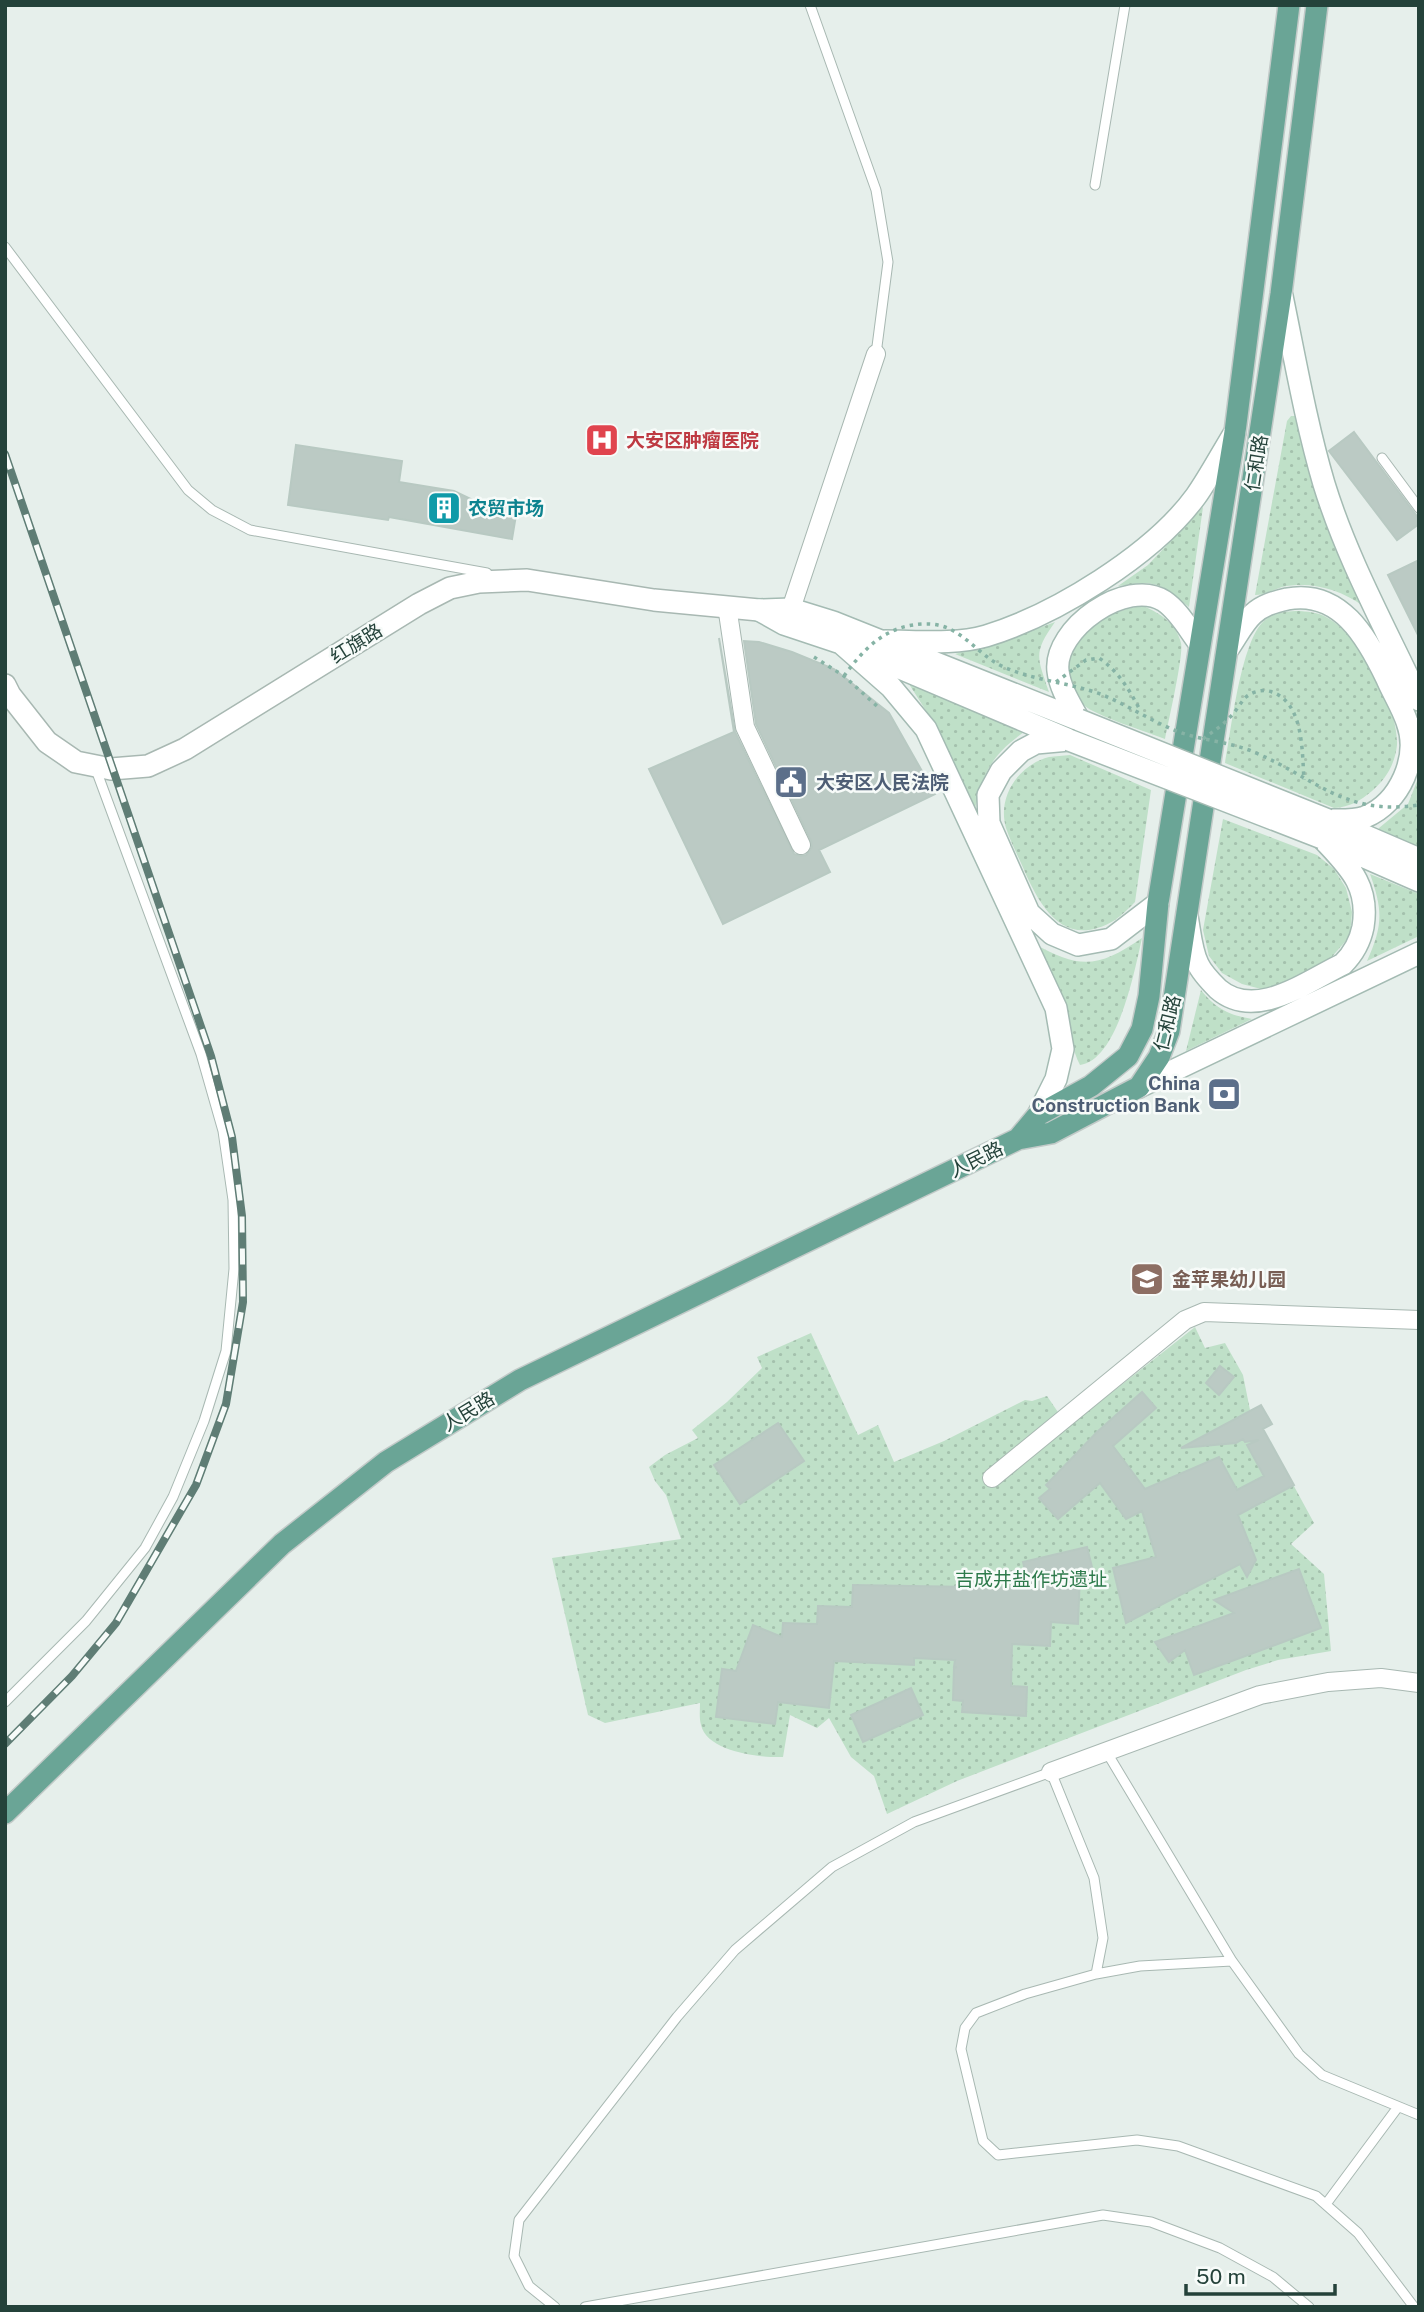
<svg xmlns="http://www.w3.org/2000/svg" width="1424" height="2312" font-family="'Public Sans','Noto Sans SC',sans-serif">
<defs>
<pattern id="park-dots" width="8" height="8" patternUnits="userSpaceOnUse" patternTransform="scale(1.75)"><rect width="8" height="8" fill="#bfe0c8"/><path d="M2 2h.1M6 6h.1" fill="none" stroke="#a4c1ad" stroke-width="1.8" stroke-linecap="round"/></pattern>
</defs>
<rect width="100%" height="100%" fill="#e6efeb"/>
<path fill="url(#park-dots)" d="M 1291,416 L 1296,416 L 1363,606 C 1340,589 1310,581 1282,587 C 1273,590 1263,595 1255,595 L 1287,421 Z
M 1203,507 L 1189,607 C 1160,582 1156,580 1118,586 L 1148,565 Z
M 1143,606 C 1160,613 1176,623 1181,643 C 1184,654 1168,723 1165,739 C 1150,733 1094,715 1085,706 C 1038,656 1093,612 1143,606 Z
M 1300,611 C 1312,612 1321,613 1331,620 C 1362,640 1399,708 1397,745 C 1395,764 1386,779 1372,791 C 1360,801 1350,807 1334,808 L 1225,763 C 1231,731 1241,641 1264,621 C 1275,612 1287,611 1300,611 Z
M 1055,622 C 1033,653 1037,657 1049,692 L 955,654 L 1009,639 Z
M 909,684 L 1024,732 C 993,754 983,771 975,809 L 937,728 Z
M 1070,755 L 1151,790 L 1135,902 C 1129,908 1122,915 1115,920 C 1062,952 1038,903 1021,863 C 1016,852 1010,840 1006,828 C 997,797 1018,765 1049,757 C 1055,756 1063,756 1070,755 Z
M 1419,776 L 1419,848 L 1379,830 L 1379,828 L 1408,804 Z
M 1223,819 L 1317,855 L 1334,869 L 1346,888 L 1352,912 L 1350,936 L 1330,959 L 1277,985 L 1261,989 L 1242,984 L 1222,973 L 1209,956 L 1203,930 Z
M 1370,874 L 1419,894 L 1419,936 L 1367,961 C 1383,925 1383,911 1370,874 Z
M 1142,938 C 1135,969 1118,1060 1080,1065 C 1070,1046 1070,1022 1063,1000 C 1057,980 1044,962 1035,944 C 1080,970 1100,967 1142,938 Z
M 1201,990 C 1216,1009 1229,1015 1252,1019 L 1186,1051 Z
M 1195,1327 L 1205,1348 L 1225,1343 L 1243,1375 L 1250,1410 L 1261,1405 L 1272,1424 L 1263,1429 L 1314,1523 L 1291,1544 L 1324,1574 L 1331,1651 L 1278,1660 L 1246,1670 L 957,1781 L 887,1814 L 874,1776 L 851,1757 L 829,1718 L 817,1728 L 790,1715 L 783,1757 C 761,1758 707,1752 701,1725 C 699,1718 700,1710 700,1703 L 605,1723 L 588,1715 L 552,1558 L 681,1539 L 666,1495 L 655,1481 L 649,1467 L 665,1455 L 698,1438 L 692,1430 L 727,1402 L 762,1368 L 757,1357 L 811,1333 L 858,1435 L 878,1425 L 894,1462 L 944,1441 L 1025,1400 L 1032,1401 L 1047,1396 L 1062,1418 L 1092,1408 Z"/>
<path fill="#bbcac4" stroke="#b8c9c2" stroke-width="2" d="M 1354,432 L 1419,519 L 1419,524 L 1397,540 L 1329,451 Z
M 296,445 L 402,461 L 399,482 L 454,491 L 481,504 L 517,509 L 512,539 L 389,517 L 388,520 L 288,505 Z
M 1419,560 L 1419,637 L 1388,575 Z
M 719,638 L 735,732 L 794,854 L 801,856 L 806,855 L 812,847 L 811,841 L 756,724 L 744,641 L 759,642 L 792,652 L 834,669 L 889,713 L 935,794 L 819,850 L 830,872 L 723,924 L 649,769 L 734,732 Z
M 1220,1366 L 1234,1377 L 1219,1395 L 1206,1383 Z
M 1142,1392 L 1156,1408 L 1113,1446 L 1145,1489 L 1219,1457 L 1237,1490 L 1264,1476 L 1247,1445 L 1259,1440 L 1245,1442 L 1243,1439 L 1236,1443 L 1181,1448 L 1261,1405 L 1272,1424 L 1263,1429 L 1294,1485 L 1238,1515 L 1256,1560 L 1247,1577 L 1240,1564 L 1126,1623 L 1113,1568 L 1156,1557 L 1142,1511 L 1126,1519 L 1100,1483 L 1058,1519 L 1039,1498 L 1050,1489 L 1046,1485 L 1097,1432 Z
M 778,1423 L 804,1461 L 740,1504 L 714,1465 Z
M 1087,1547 L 1093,1571 L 1080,1574 L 1078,1624 L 1051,1622 L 1050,1646 L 1012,1644 L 1011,1686 L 1027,1687 L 1026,1716 L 962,1712 L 963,1701 L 953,1700 L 954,1668 L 957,1667 L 954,1667 L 955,1660 L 914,1658 L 914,1665 L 834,1661 L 829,1708 L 778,1702 L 775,1724 L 716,1717 L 722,1669 L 736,1671 L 753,1625 L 782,1637 L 783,1623 L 817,1624 L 818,1606 L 852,1607 L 853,1585 L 1029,1588 L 1023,1562 Z
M 1299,1569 L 1321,1628 L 1194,1675 L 1185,1650 L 1169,1662 L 1155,1642 L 1234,1613 L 1214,1600 Z
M 911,1688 L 923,1715 L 863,1742 L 851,1715 Z"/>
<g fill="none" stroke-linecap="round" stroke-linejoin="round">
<g stroke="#a8b8b2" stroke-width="11">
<path id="service" d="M 810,5 L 876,190 L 888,262 L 876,354
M 1095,185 L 1125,5
M 5,247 L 188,490 L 212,510 L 250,530 L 487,573
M 1382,458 L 1419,508
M 5,1702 L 86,1621 L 145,1548 L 173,1497 L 204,1421 L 226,1351 L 234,1269 L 233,1200 L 223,1131 L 201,1054 L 95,767
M 1106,1751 L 1232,1961 L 1299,2054 L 1322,2075 L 1419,2115
M 1232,1961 L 1140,1966 L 1096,1974 L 1025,1994 L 976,2013 L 965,2028 L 961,2049 L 983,2141 L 998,2155 L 1137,2140 L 1178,2146 L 1316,2196 L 1358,2233 L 1414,2307
M 1326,2204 L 1398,2107
M 555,2307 L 529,2286 L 514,2256 L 519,2220 L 677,2017 L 735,1950 L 832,1867 L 914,1822 L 1051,1772 L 1094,1878 L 1103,1938 L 1096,1974
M 585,2307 L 1103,2215 L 1151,2222 L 1220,2248 L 1273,2277 L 1309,2307"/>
</g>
<g stroke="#a8b8b2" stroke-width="20">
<path id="minor" d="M 727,606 L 745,727 L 801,845
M 791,609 L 876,354
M 992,1478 L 1185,1320 L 1204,1312 L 1419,1320
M 1051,1772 L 1260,1695 L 1328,1682 L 1381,1678 L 1419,1683"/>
</g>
<g stroke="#a8b8b2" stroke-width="24">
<path id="tertiary" d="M 5,685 L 10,695 L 47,742 L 76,762 L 111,769 L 148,766 L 185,749 L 419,604 L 450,588 L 479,582 L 527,580 L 654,600 L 759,610"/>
</g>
<g stroke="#a4bbb3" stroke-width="24">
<path id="secondary" d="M 1282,296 C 1295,359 1306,423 1324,484 C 1347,559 1386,629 1419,700
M 759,610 L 791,609 L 833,622 L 1079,720
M 759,610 L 784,624 L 841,643 L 1067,739
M 885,641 C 918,641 954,645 986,636 C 1055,615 1153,555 1196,496 C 1210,476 1222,453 1235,432
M 841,643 L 891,687 L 926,729 L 1056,1008 L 1063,1049 L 1056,1079 L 1038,1115
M 1228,649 C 1236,638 1243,623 1253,614 C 1263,605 1274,602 1287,599 C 1340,589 1367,637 1387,679 C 1393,693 1402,707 1407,722 C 1420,757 1400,803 1365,817 C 1354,821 1339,820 1328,820
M 1079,720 C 1071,705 1060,689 1058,671 C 1053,629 1127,577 1164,601 C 1179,611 1189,630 1199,643
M 1069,740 L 1036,743 L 1021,751 L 1001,771 L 988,795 L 989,823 L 1029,913 L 1052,934 L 1078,945 L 1111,939 L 1158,903
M 1333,822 L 1419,859
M 1330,842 L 1419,881
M 1187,916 C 1190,931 1191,950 1198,964 C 1202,973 1211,982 1218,989 C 1255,1021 1306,982 1343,964 C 1353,954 1360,942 1363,927 C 1370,885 1348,866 1322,838
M 1139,1087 L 1419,953"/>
</g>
<g stroke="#c2cac8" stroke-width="24">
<path id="primary" d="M 1018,1139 L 1038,1115 L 1091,1086 L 1128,1056 L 1142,1029 L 1149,996 L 1158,903 L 1235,432 L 1289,5
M 5,1813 L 282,1544 L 386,1462 L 520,1380 L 1018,1139 L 1051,1133 L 1139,1087 L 1159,1057 L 1169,1031 L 1281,294 L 1317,5"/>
</g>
<path stroke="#86b3a5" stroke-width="3.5" stroke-dasharray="3.5 5" stroke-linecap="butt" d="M 814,657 L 844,676 L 879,708"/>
<use href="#service" stroke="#fff" stroke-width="9"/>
<use href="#minor" stroke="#fff" stroke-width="18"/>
<use href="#tertiary" stroke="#fff" stroke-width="21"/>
<use href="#secondary" stroke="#fff" stroke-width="21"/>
<use href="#primary" stroke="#6aa596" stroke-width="21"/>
<g stroke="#5f7d75" stroke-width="8">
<path id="rail" d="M 5,454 L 211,1056 L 232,1137 L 242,1216 L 243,1302 L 226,1404 L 196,1485 L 116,1623 L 72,1676 L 5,1744"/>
</g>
<use href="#rail" stroke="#f7fbf9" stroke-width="5" stroke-dasharray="16" stroke-linecap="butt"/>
<g stroke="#a4bbb3" stroke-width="24" stroke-linecap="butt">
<path id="secondary-bridge" d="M 1079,720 L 1328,820
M 1069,740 L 1322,838"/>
</g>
<path stroke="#86b3a5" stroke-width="3.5" stroke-dasharray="3.5 5" stroke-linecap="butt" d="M 844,676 C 865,647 887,625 924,624 C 961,622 976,656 1006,668 C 1037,681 1072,683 1103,695 C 1129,706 1153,722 1179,732 C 1204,741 1232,742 1256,753 C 1317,779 1344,816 1419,805
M 1056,682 L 1086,660 L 1099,658 C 1118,671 1129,689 1140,710
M 1203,739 C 1212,732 1222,726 1229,718 C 1236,712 1240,703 1246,697 C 1253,691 1264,689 1272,692 C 1304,703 1302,752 1304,780"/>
<use href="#secondary-bridge" stroke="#fff" stroke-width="21"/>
</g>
<defs>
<g id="hospital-square" transform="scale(1.75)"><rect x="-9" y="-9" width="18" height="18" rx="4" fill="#e0444e" stroke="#f7fbf9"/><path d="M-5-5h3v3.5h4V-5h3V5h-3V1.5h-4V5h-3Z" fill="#fff"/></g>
<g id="building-square" transform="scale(1.75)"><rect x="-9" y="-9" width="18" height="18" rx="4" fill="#0f9aa8" stroke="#f7fbf9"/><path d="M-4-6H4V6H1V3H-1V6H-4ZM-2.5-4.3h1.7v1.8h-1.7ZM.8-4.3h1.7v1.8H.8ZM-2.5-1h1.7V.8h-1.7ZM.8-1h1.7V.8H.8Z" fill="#fff"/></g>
<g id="civic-square" transform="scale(1.75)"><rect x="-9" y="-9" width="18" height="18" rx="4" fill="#5c6f8a" stroke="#f7fbf9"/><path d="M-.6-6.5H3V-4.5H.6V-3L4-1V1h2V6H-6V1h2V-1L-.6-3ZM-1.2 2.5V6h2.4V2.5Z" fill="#fff"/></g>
<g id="bank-square" transform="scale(1.75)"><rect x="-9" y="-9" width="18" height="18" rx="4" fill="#5c6f8a" stroke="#f7fbf9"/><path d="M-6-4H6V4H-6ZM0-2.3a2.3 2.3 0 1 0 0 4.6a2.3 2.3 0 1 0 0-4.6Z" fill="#fff"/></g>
<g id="school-square" transform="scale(1.75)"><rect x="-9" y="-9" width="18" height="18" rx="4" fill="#8d6e63" stroke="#f7fbf9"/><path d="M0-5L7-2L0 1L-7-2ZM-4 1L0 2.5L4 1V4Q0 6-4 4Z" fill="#fff"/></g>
</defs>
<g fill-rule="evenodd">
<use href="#hospital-square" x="602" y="440"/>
<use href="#building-square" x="444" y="508"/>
<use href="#civic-square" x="791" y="782"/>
<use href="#bank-square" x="1224" y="1094"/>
<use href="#school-square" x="1147" y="1279"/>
</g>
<g text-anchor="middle" stroke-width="5" stroke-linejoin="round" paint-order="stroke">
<g font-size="19" font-weight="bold" fill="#be3a42" stroke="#f7fbf9" text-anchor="start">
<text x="626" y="447">大安区肿瘤医院</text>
</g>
<g font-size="19" fill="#24423a" stroke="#f7fbf9">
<text transform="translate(1256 463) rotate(-81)" y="7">仁和路</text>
<text transform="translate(356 643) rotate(-32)" y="7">红旗路</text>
<text transform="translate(1167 1023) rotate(-76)" y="7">仁和路</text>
<text transform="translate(976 1159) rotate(-26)" y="7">人民路</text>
<text transform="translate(468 1411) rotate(-31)" y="7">人民路</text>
</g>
<g font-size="19" font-weight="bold" fill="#0d838f" stroke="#f7fbf9" text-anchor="start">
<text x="468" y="515">农贸市场</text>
</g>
<g font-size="19" font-weight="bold" fill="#4e5e75" stroke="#f7fbf9" text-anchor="start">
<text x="816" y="789">大安区人民法院</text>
<text x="1200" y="1090" text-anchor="end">China<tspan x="1200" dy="22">Construction Bank</tspan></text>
</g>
<g font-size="19" font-weight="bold" fill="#785e54" stroke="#f7fbf9" text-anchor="start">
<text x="1172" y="1286">金苹果幼儿园</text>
</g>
<g font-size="19" fill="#2d7a4b" stroke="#f7fbf9">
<text x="1031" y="1586">吉成井盐作坊遗址</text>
</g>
</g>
<rect width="1424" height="2312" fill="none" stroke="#24423a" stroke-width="14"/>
<path d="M1186 2284v10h149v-10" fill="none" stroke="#24423a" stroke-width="3.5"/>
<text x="1196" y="2284" font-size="21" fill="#24423a" stroke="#f7fbf9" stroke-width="5" paint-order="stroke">50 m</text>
</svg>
